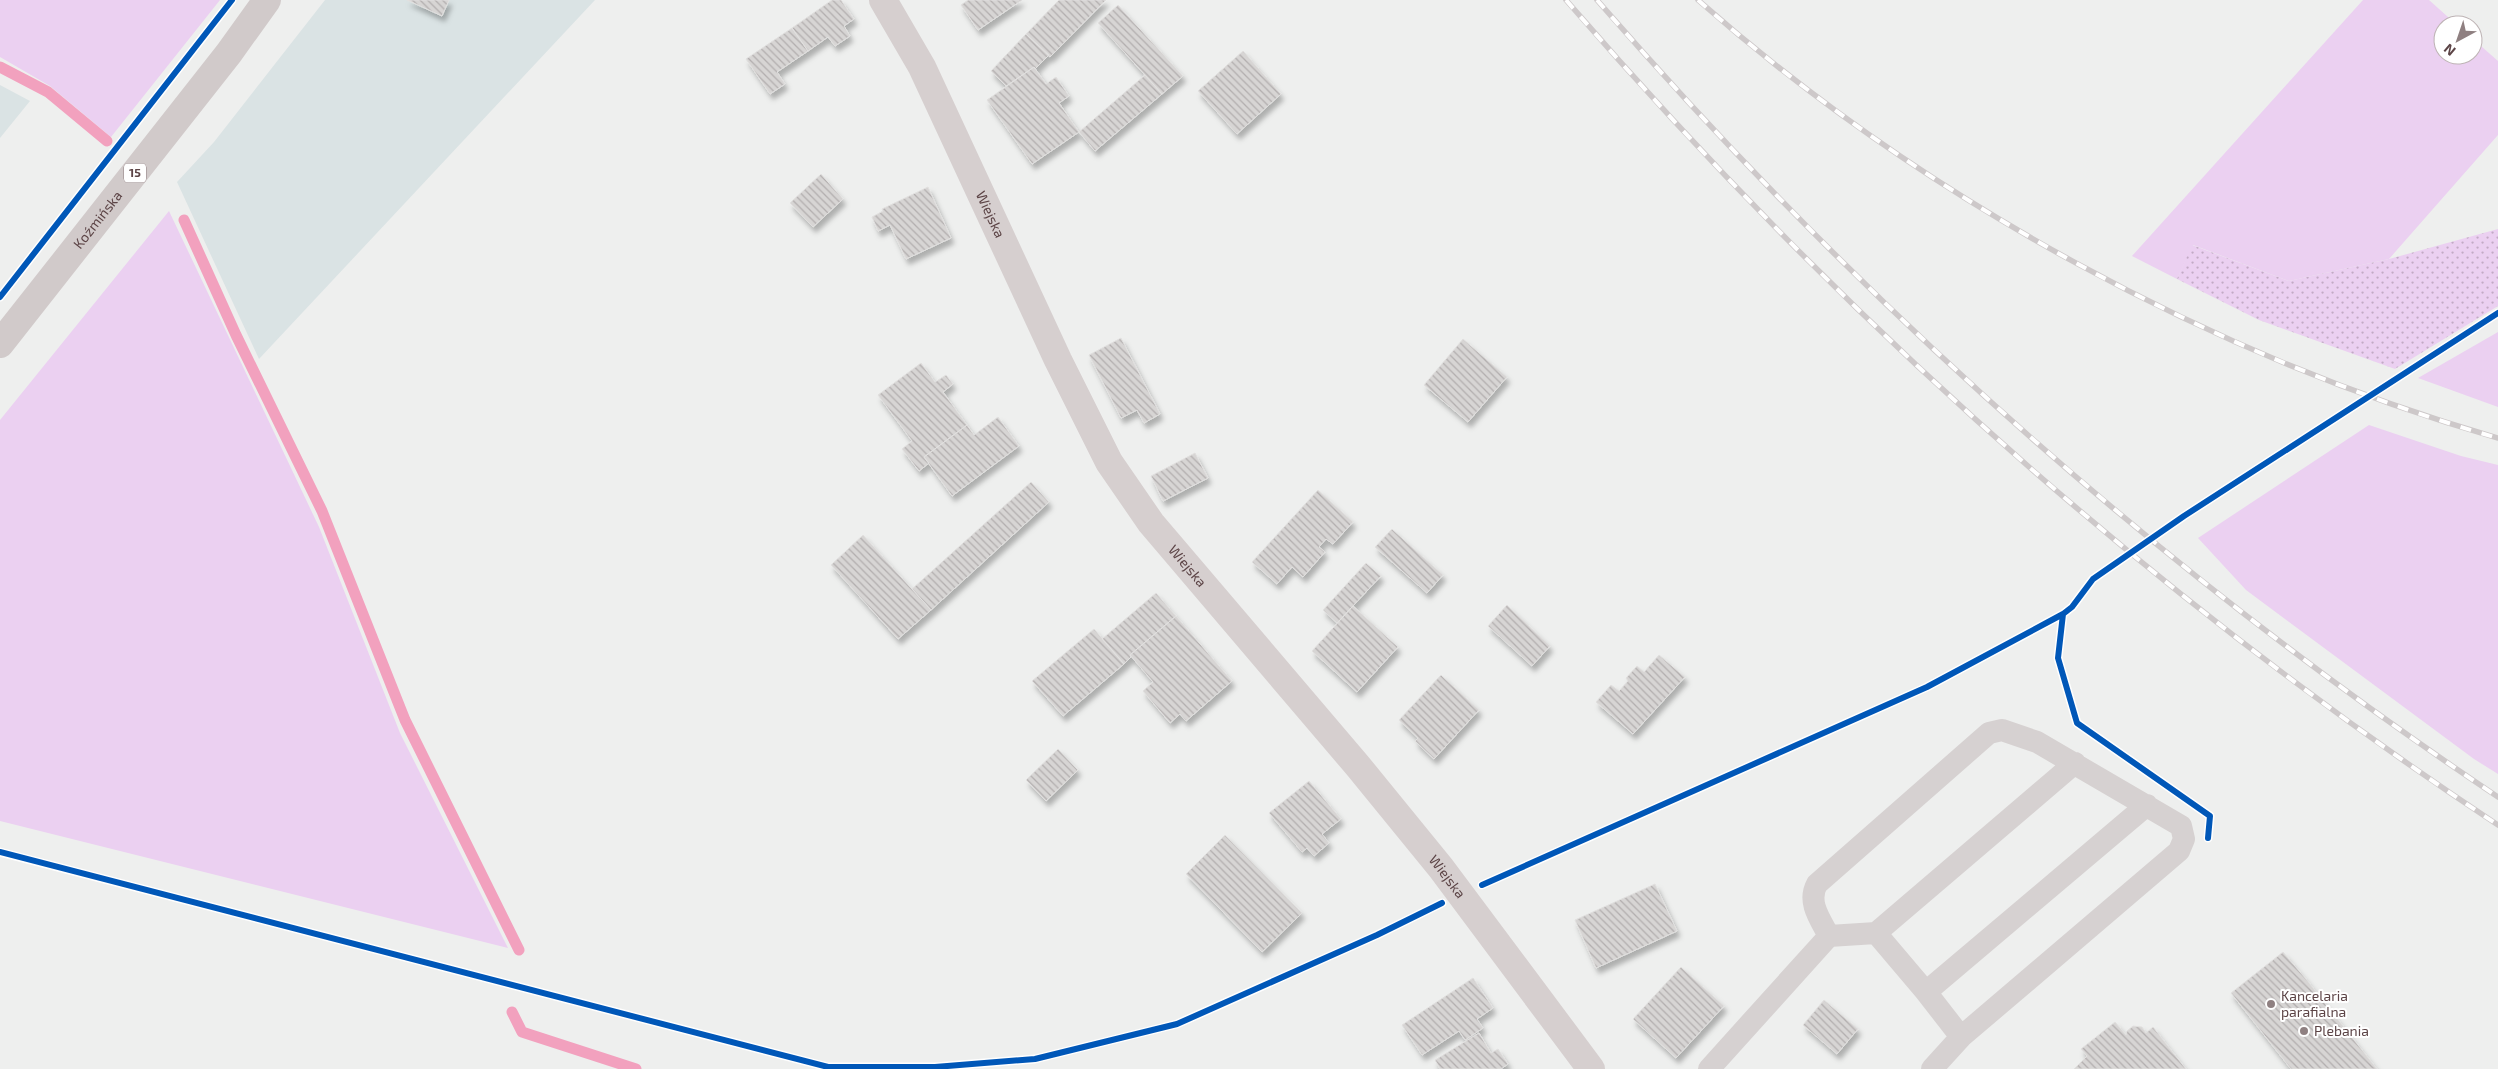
<svg xmlns="http://www.w3.org/2000/svg" width="2498" height="1069" font-family="'Exo 2',sans-serif">
<defs>
<pattern id="garden-dots" width="8" height="8" patternUnits="userSpaceOnUse" patternTransform="scale(1.25)"><rect width="8" height="8" fill="#ebd0f1"/><path d="M2 2h.1M6 6h.1" fill="none" stroke="#c2aac5" stroke-width="1.8" stroke-linecap="round"/></pattern>
<pattern id="building-back-hatch" width="6" height="6" patternUnits="userSpaceOnUse" patternTransform="scale(1.25)"><rect width="6" height="6" fill="#d7d5d4"/><path d="M-1 5l2 2M0 0l6 6M5-1l2 2" fill="none" stroke="#b2aeae"/></pattern>
<filter id="shadow"><feDropShadow dx="3" dy="5.5" stdDeviation="2.5" flood-color="#0004"/></filter>
</defs>
<rect width="100%" height="100%" fill="#eeefee"/>
<path fill="#dae3e4" d="M 325,0 L 595,0 L 259,359 L 177,182 L 214,142 Z
M 0,85 L 30,101 L 0,138 Z"/>
<path fill="#ebd0f1" d="M 0,0 L 220,0 L 111,137 L 50,86 L 0,57 Z
M 2363,0 L 2429,0 L 2457,25 L 2443,25 L 2443,55 L 2473,55 L 2473,39 L 2498,61 L 2498,135 L 2389,259 L 2289,281 L 2193,245 L 2177,279 L 2132,256 Z
M 169,211 L 319,527 L 400,733 L 508,948 L 0,821 L 0,420 Z
M 2498,332 L 2498,407 L 2418,378 Z
M 2369,425 L 2461,456 L 2498,465 L 2498,774 L 2474,759 L 2246,590 L 2198,538 Z"/>
<path fill="url(#garden-dots)" d="M 2498,229 L 2498,306 L 2395,369 L 2259,320 L 2177,279 L 2192,245 L 2289,281 L 2389,259 Z"/>
<g fill="none" stroke-linecap="round" stroke-linejoin="round">
<path stroke="#f2a1be" stroke-width="11" d="M 0,67 L 48,92 L 107,141
M 184,220 L 236,335 L 322,511 L 405,720 L 519,950
M 512,1012 L 522,1032 L 636,1069"/>
</g>
<path fill="url(#building-back-hatch)" stroke="#e1e0df" filter="url(#shadow)" d="M 407,0 L 449,0 L 442,16 Z
M 832,0 L 841,0 L 854,19 L 844,26 L 850,36 L 835,46 L 828,37 L 808,51 L 792,28 Z
M 1022,0 L 978,30 L 961,5 L 968,0 Z
M 1059,0 L 1106,0 L 1050,57 L 1026,34 Z
M 1118,5 L 1183,76 L 1162,94 L 1098,23 Z
M 792,28 L 808,51 L 777,72 L 785,84 L 770,94 L 746,59 Z
M 1026,34 L 1049,55 L 1035,69 L 1034,67 L 1006,86 L 991,71 Z
M 1243,51 L 1281,94 L 1237,134 L 1198,91 Z
M 1034,67 L 1046,84 L 1056,77 L 1069,96 L 1059,103 L 1079,132 L 1032,164 L 987,100 Z
M 1145,75 L 1162,94 L 1095,151 L 1079,132 Z
M 821,174 L 843,199 L 813,227 L 790,203 Z
M 928,187 L 951,238 L 906,259 L 890,225 L 878,231 L 872,217 L 883,211 L 882,209 Z
M 1121,338 L 1160,414 L 1144,423 L 1137,410 L 1121,418 L 1089,355 Z
M 1463,339 L 1507,377 L 1468,422 L 1424,385 Z
M 921,363 L 935,382 L 946,375 L 953,384 L 943,392 L 967,425 L 924,457 L 929,463 L 919,471 L 902,449 L 912,441 L 878,395 Z
M 998,417 L 1019,446 L 952,496 L 924,457 L 967,425 L 974,435 Z
M 1195,453 L 1208,478 L 1163,501 L 1151,476 Z
M 1031,482 L 1049,502 L 931,610 L 912,589 Z
M 1318,490 L 1353,522 L 1333,544 L 1326,539 L 1319,547 L 1325,552 L 1303,577 L 1292,567 L 1277,584 L 1252,562 Z
M 1392,529 L 1443,575 L 1427,593 L 1375,547 Z
M 863,535 L 931,610 L 898,639 L 831,565 Z
M 1366,563 L 1381,576 L 1337,623 L 1323,610 Z
M 1156,593 L 1176,616 L 1130,655 L 1131,657 L 1124,664 L 1102,639 Z
M 1507,605 L 1550,646 L 1532,666 L 1488,626 Z
M 1353,606 L 1398,647 L 1357,692 L 1312,651 Z
M 1176,616 L 1232,681 L 1186,721 L 1180,714 L 1170,723 L 1143,691 L 1153,682 L 1130,655 Z
M 1094,629 L 1124,664 L 1063,716 L 1032,681 Z
M 1659,655 L 1685,677 L 1633,734 L 1596,702 L 1611,685 L 1619,691 L 1628,681 L 1626,678 L 1637,666 L 1644,672 Z
M 1441,675 L 1479,710 L 1434,759 L 1415,741 L 1418,738 L 1399,720 Z
M 1058,749 L 1078,770 L 1046,801 L 1026,780 Z
M 1309,781 L 1341,819 L 1322,834 L 1329,843 L 1314,856 L 1307,848 L 1302,852 L 1269,813 Z
M 1225,835 L 1302,913 L 1262,952 L 1186,874 Z
M 1655,884 L 1677,931 L 1596,968 L 1575,920 Z
M 2283,952 L 2306,979 L 2377,1069 L 2291,1069 L 2231,993 Z
M 1681,967 L 1724,1006 L 1676,1058 L 1633,1019 Z
M 1473,978 L 1493,1008 L 1477,1019 L 1483,1028 L 1465,1040 L 1459,1031 L 1422,1055 L 1402,1025 Z
M 1824,1000 L 1858,1029 L 1837,1054 L 1803,1025 Z
M 2115,1022 L 2126,1035 L 2127,1031 L 2133,1026 L 2142,1027 L 2146,1033 L 2153,1027 L 2186,1069 L 2074,1069 L 2087,1056 L 2081,1049 Z
M 1479,1033 L 1491,1053 L 1498,1049 L 1508,1064 L 1501,1069 L 1440,1069 L 1435,1060 Z"/>
<g fill="none" stroke-linecap="round" stroke-linejoin="round">
<path stroke="#d6d1d1" stroke-width="22" d="M 1876,933 L 2075,763
M 1829,936 C 1820,919 1807,902 1817,884 L 1989,733 L 2002,730 L 2037,742 L 2181,826 L 2184,839 L 2179,851 L 1961,1037 L 1932,1069
M 1961,1037 L 1926,992 L 2147,805
M 1709,1069 L 1829,936 L 1876,933 L 1926,992"/>
<path stroke="#d6cfcf" stroke-width="28" id="s1" d="M 883,0 L 922,67 L 1058,360 L 1109,462 L 1151,523 L 1357,765 L 1441,868 L 1591,1069"/>
<path stroke="#d1caca" stroke-width="28" id="s2" d="M 0,344 L 229,53 L 267,0"/>
<g stroke="#cdc8c9" stroke-width="5.5">
<path id="rail" d="M 1566,0 C 1839,316 2149,594 2498,825
M 1597,0 C 1861,304 2163,573 2498,797
M 1698,0 C 1921,197 2212,356 2498,438"/>
</g>
<use href="#rail" stroke="#fff" stroke-width="4" stroke-dasharray="11" stroke-linecap="butt"/>
<g stroke="#fff" stroke-width="9">
<path id="cycleway" d="M 0,297 L 232,0
M 2208,838 L 2210,816 L 2077,723 L 2058,658 L 2063,614 L 2072,607 L 2093,579 L 2184,516 L 2498,313
M 0,852 L 828,1067 L 935,1067 L 1035,1059 L 1177,1024 L 1377,935 L 1442,903
M 1482,885 L 1927,687 L 2063,614"/>
</g>
<use href="#cycleway" stroke="#0057b8" stroke-width="6"/>
</g>
<g fill="#8f8081" stroke="#fff" stroke-width="2">
<circle cx="2271" cy="1004" r="5"/>
<circle cx="2304" cy="1031" r="5"/>
</g>
<g text-anchor="middle" stroke-width="4" stroke-linejoin="round" paint-order="stroke">
<rect fill="#fff" stroke="#8d7c7e" stroke-width="1" x="124" y="163.5" width="22" height="19" rx="4"/>
<g font-size="12" font-weight="bold" fill="#5c4446">
<text x="135" y="177">15</text>
</g>
<g font-size="14" fill="#5c4446" stroke="#fff">
<text dy="5" stroke="none"><textPath href="#s1" startOffset="240">Wiejska</textPath></text>
<text dy="5" stroke="none"><textPath href="#s2" startOffset="158">Koźmińska</textPath></text>
<text dy="5" stroke="none"><textPath href="#s1" startOffset="645">Wiejska</textPath></text>
<text dy="5" stroke="none"><textPath href="#s1" startOffset="1050">Wiejska</textPath></text>
</g>
<g font-size="14" fill="#5c4446" stroke="#fff" text-anchor="start">
<text x="2281" y="1001">Kancelaria<tspan x="2281" dy="16">parafialna</tspan></text>
<text x="2314" y="1036">Plebania</text>
</g>
</g>
<g transform="translate(2458 40) rotate(220)"><circle r="24" fill="#ffffff" stroke="#beb4b5"/>
<path d="M0-4L9 19L0 12L-9 19Z" fill="#8f8081"/>
<text y="-8" font-size="14" font-weight="bold" text-anchor="middle" fill="#5c4446">N</text>
</g>
</svg>
